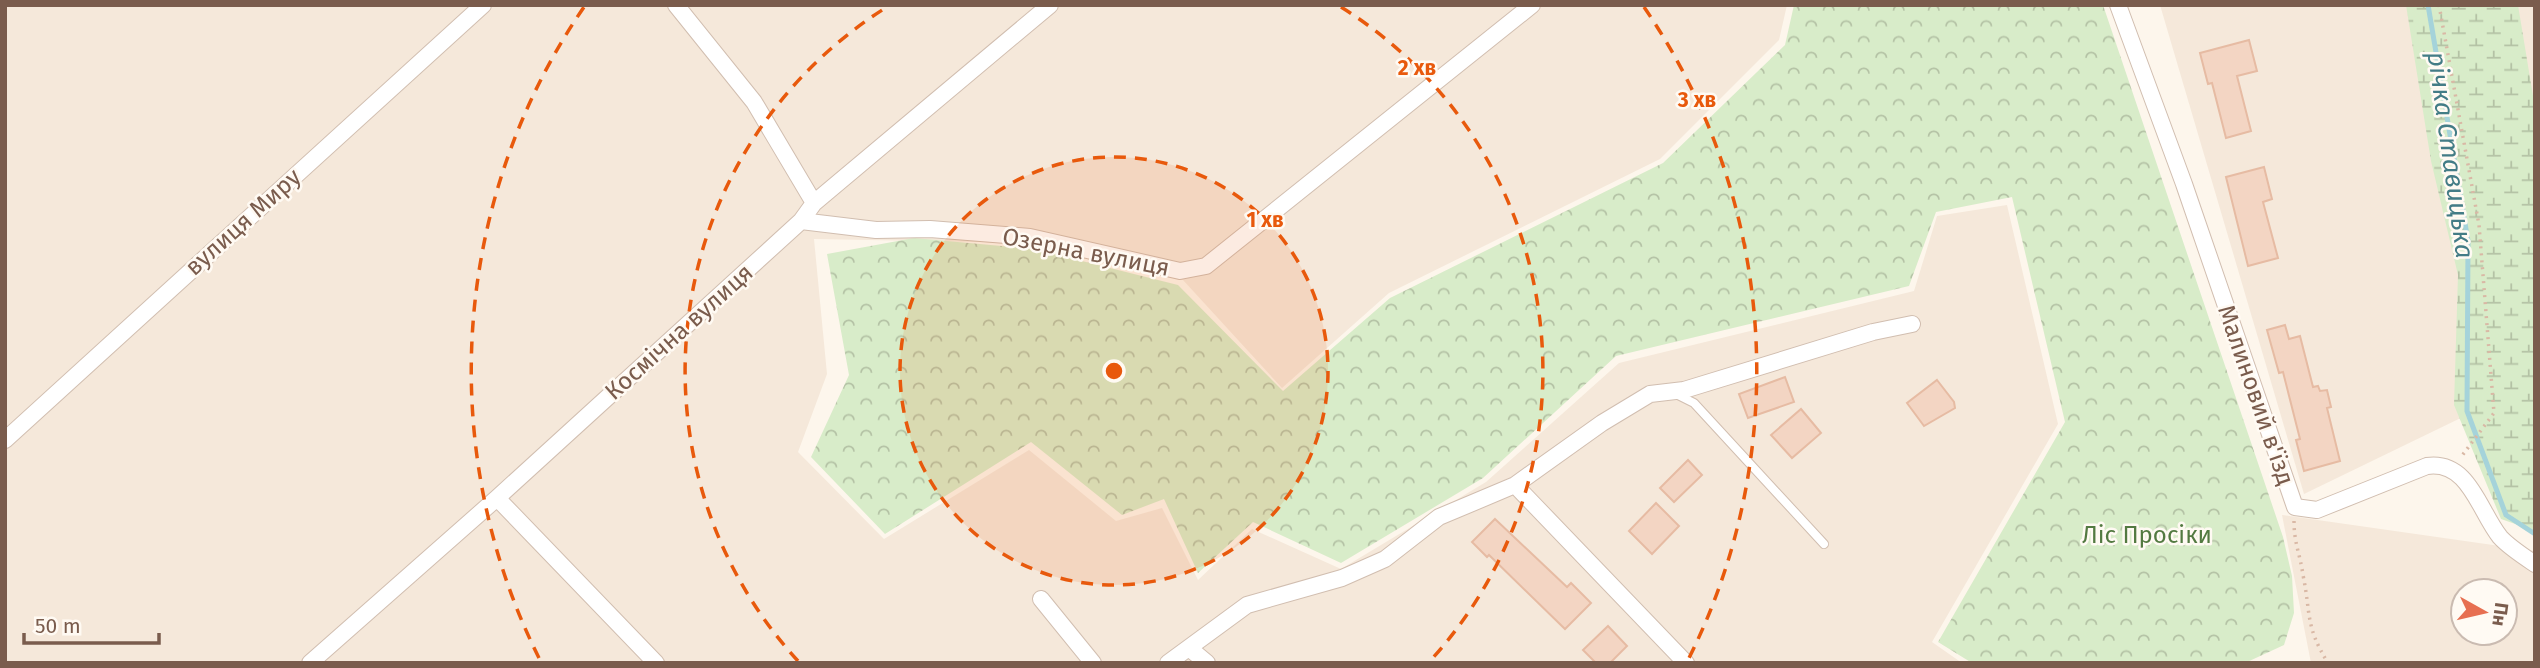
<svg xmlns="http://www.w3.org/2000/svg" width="2540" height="668" font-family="'Fira Sans',sans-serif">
<defs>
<pattern id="forest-crowns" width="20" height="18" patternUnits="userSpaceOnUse" patternTransform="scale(1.75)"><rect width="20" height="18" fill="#d8ecc9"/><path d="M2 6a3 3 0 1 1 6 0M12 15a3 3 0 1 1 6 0" fill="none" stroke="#b4c2a5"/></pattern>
<pattern id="wetland-marsh" width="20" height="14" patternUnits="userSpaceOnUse" patternTransform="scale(1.75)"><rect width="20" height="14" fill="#d8ecc9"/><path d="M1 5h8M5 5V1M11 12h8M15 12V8" fill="none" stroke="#b4c2a5"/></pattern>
</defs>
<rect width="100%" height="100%" fill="#fdf6ec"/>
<path fill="#f5e8da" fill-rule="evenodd" d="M 5,5 L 1787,5 L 1779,40 L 1660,159 L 1389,293 L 1282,388 L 1183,280 L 1026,243 L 814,239 L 827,374 L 798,452 L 884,539 L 1029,450 L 1116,521 L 1162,508 L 1198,580 L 1252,529 L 1341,569 L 1486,482 L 1619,363 L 1914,291 L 1937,216 L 2007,205 L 2058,424 L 1932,642 L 1962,663 L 5,663 Z
M 2160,5 L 2535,5 L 2535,382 L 2304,494 Z
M 2282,515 L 2535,551 L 2535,663 L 2311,663 ZM 2463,591 L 2505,591 L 2505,633 L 2463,633 Z"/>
<path fill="url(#forest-crowns)" d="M 1794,5 L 2103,5 L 2283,537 L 2292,576 L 2294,613 L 2284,645 L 2245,663 L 1972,663 L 1938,642 L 2065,422 L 2012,197 L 1936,212 L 1909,286 L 1616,356 L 1483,478 L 1341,563 L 1253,522 L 1198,573 L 1164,499 L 1122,515 L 1031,442 L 885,534 L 811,457 L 849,375 L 827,254 L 914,238 L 1034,249 L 1178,285 L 1283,391 L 1390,298 L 1663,163 L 1785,45 Z"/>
<path fill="url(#wetland-marsh)" d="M 2406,5 L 2518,5 L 2535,108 L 2535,531 L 2501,519 L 2454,405 L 2458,275 L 2431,161 Z"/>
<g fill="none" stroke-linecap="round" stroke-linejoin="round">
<path stroke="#a5d3da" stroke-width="5" d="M 2428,5 L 2468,241 L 2467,411 L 2506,515 L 2535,534"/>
</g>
<path fill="#f3d5c3" stroke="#e6bba3" stroke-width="2" d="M 2249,40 L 2257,71 L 2237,76 L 2251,131 L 2226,138 L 2212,83 L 2208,84 L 2200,53 Z
M 2264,167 L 2272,199 L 2263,202 L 2278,258 L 2248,266 L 2226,177 Z
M 2285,325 L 2289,339 L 2300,336 L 2313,387 L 2318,386 L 2320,391 L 2327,390 L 2331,407 L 2327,408 L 2340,461 L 2304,471 L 2296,440 L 2300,439 L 2283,372 L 2279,373 L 2267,330 Z
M 1785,377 L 1794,402 L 1748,418 L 1739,394 Z
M 1937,380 L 1954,402 L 1955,408 L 1924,426 L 1907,403 Z
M 1801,409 L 1821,433 L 1792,458 L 1771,435 Z
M 1688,460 L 1702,475 L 1674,502 L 1660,488 Z
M 1656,503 L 1679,526 L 1652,554 L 1629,531 Z
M 1495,519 L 1567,587 L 1571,583 L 1591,603 L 1565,629 L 1489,555 L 1487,557 L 1472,542 Z
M 1608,626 L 1627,646 L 1610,663 L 1596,663 L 1583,650 Z"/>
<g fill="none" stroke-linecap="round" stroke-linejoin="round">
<g stroke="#d1beb0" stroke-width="10">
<path id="service" d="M 1674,393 L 1694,403 L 1824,544"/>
</g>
<g stroke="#d1beb0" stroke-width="18">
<path id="minor" d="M 676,5 L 754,102 L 814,203
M 2118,5 L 2184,184 L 2295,507 L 2317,510 L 2427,466 C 2469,460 2479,511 2500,537 C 2509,547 2523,556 2535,564
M 801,221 L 876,230 L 930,229 L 1030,237 L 1180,271 L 1206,266 L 1532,5
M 5,440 L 483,5
M 1515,485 L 1686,663
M 497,498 L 656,663
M 1041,599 L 1093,663
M 1189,648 L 1207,663
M 310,663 L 497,498 L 801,221 L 814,203 L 1050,5
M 1168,663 L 1247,605 L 1342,578 L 1385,559 L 1439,517 L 1515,485 L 1602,423 L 1650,394 L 1684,390 L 1873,332 L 1912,324"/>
</g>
<path stroke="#d9b8a5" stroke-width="3.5" stroke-dasharray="2 5" stroke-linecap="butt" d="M 2439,5 L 2479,225 L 2494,413 L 2461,457
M 2294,521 C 2294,543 2300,554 2303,575 C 2311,614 2305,626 2328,663"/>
<use href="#service" stroke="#fff" stroke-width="8"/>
<use href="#minor" stroke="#fff" stroke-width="16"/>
</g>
<circle cx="1114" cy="371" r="214" fill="#e8590c" fill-opacity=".12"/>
<g fill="none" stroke="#e8590c" stroke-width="3.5" stroke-dasharray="12 9">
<circle cx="1114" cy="371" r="214"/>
<path d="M798 661A429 429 0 0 1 887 7M1341 7A429 429 0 0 1 1430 661"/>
<path d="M539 658A643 643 0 0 1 584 7M1644 7A643 643 0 0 1 1689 658"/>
</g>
<g text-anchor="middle" stroke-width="5" stroke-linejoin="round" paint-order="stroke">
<g font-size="24" fill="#7a5c4d" stroke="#fffaf3">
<text transform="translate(243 222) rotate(-42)" y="8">вулиця Миру</text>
<text transform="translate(1086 252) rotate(11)" y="8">Озерна вулиця</text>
<text transform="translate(679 332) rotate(-42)" y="8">Космічна вулиця</text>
<text transform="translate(2256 395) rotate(71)" y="8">Малиновий в'їзд</text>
</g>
<g font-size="24" fill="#537a41" stroke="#fffaf3">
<text x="2147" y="543">Ліс Просіки</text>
</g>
<g font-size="26" font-style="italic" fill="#437c86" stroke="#fffaf3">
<text transform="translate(2451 155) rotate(82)" y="9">річка Ставицька</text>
</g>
</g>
<circle cx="1114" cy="371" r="10" fill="#e8590c" stroke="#fffaf3" stroke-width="3.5"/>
<g font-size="21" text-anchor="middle" font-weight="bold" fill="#e8590c" stroke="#fffaf3" stroke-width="5" stroke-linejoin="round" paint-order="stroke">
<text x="1417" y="75">2 хв</text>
<text x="1697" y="107">3 хв</text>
<text x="1265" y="227">1 хв</text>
</g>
<rect width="2540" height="668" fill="none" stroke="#7a5c4d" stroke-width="14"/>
<g transform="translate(2484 612) rotate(98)"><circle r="33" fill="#fffaf3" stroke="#cabbb1" stroke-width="2"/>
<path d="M0-5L12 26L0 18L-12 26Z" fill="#e76f51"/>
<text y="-10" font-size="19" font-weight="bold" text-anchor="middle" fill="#7a5c4d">Пн</text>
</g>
<path d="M24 633v10h135v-10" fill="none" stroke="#7a5c4d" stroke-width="3.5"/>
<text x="35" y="633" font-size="21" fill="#7a5c4d" stroke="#fffaf3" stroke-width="5" paint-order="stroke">50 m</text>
</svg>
